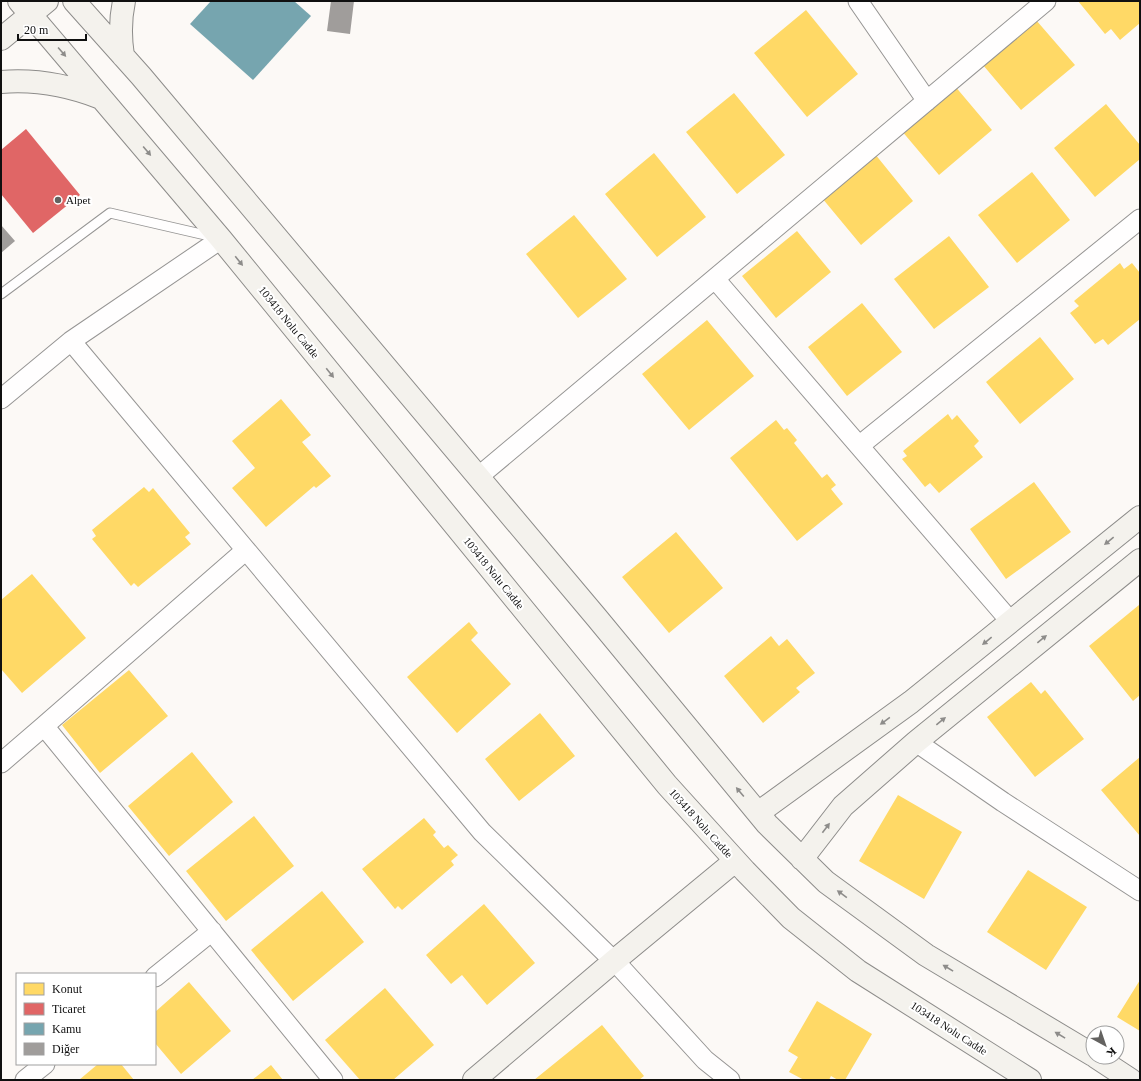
<svg xmlns="http://www.w3.org/2000/svg" width="1141" height="1081" font-family="'Times New Roman',serif">
<rect width="100%" height="100%" fill="#fcf9f6"/>
<path fill="#ffd966" d="M 1078,1 L 1140,1 L 1140,23 L 1120,40 L 1111,29 L 1105,34 Z
M 806,10 L 858,74 L 807,117 L 754,53 Z
M 1036,20 L 1075,65 L 1021,110 L 983,65 Z
M 954,85 L 992,130 L 939,175 L 901,130 Z
M 734,93 L 785,155 L 737,194 L 686,132 Z
M 1106,104 L 1140,145 L 1140,159 L 1095,197 L 1054,148 Z
M 654,153 L 706,217 L 657,257 L 605,194 Z
M 875,154 L 913,201 L 861,245 L 822,198 Z
M 1032,172 L 1070,220 L 1017,263 L 978,215 Z
M 574,215 L 627,279 L 578,318 L 526,254 Z
M 797,231 L 831,272 L 776,318 L 742,276 Z
M 949,236 L 989,287 L 934,329 L 894,279 Z
M 1120,263 L 1124,269 L 1132,263 L 1140,273 L 1140,319 L 1108,345 L 1103,339 L 1095,344 L 1070,313 L 1079,306 L 1074,301 Z
M 862,303 L 902,352 L 847,396 L 808,347 Z
M 707,320 L 754,376 L 689,430 L 642,374 Z
M 1040,337 L 1074,379 L 1020,424 L 986,382 Z
M 281,399 L 311,435 L 302,442 L 331,476 L 316,488 L 314,486 L 266,527 L 232,488 L 255,468 L 232,441 Z
M 948,414 L 952,420 L 957,415 L 979,441 L 974,446 L 983,457 L 939,493 L 930,483 L 925,487 L 902,459 L 907,456 L 903,451 Z
M 776,420 L 784,430 L 787,428 L 797,440 L 794,443 L 822,478 L 827,474 L 836,485 L 831,489 L 843,504 L 797,541 L 730,458 Z
M 1034,482 L 1071,532 L 1006,579 L 970,529 Z
M 144,487 L 149,492 L 153,488 L 190,533 L 185,537 L 191,544 L 138,587 L 134,583 L 131,586 L 92,539 L 96,536 L 92,530 Z
M 676,532 L 723,588 L 669,633 L 622,577 Z
M 32,574 L 86,638 L 22,693 L 1,669 L 1,600 Z
M 1139,605 L 1140,695 L 1133,701 L 1089,646 Z
M 469,622 L 478,633 L 471,640 L 511,684 L 457,733 L 407,677 Z
M 771,636 L 779,646 L 787,639 L 815,673 L 796,688 L 800,692 L 763,723 L 724,676 Z
M 129,670 L 168,716 L 100,773 L 62,725 Z
M 1031,682 L 1041,694 L 1045,690 L 1084,739 L 1035,777 L 987,717 Z
M 540,713 L 575,756 L 519,801 L 485,759 Z
M 192,752 L 233,802 L 169,856 L 128,806 Z
M 1140,757 L 1140,836 L 1101,790 Z
M 898,795 L 962,832 L 924,899 L 859,861 Z
M 254,816 L 294,866 L 226,921 L 186,871 Z
M 424,818 L 436,832 L 433,835 L 444,848 L 448,845 L 458,855 L 451,861 L 454,865 L 402,910 L 398,906 L 395,909 L 362,869 Z
M 1028,870 L 1087,907 L 1046,970 L 987,932 Z
M 322,891 L 364,942 L 293,1001 L 251,950 Z
M 484,904 L 535,963 L 487,1005 L 462,975 L 451,984 L 426,955 Z
M 1140,980 L 1140,1031 L 1117,1017 Z
M 189,982 L 231,1031 L 181,1074 L 155,1043 L 155,1012 Z
M 385,988 L 434,1045 L 393,1080 L 360,1080 L 325,1040 Z
M 817,1001 L 872,1034 L 845,1080 L 838,1080 L 831,1076 L 829,1080 L 804,1080 L 789,1072 L 798,1057 L 788,1051 Z
M 602,1025 L 644,1076 L 639,1080 L 534,1080 Z
M 98,1064 L 121,1064 L 134,1080 L 79,1080 Z
M 271,1065 L 283,1080 L 252,1080 Z"/>
<path fill="#e06666" d="M 26,129 L 80,195 L 33,233 L 1,194 L 1,150 Z"/>
<path fill="#76a5af" d="M 211,1 L 294,1 L 311,16 L 253,80 L 190,24 Z"/>
<path fill="#a09d9b" d="M 331,1 L 354,1 L 350,34 L 327,31 Z
M 1,225 L 15,241 L 1,253 Z"/>
<g fill="none" stroke-linecap="round" stroke-linejoin="round">
<g stroke="#969594" stroke-width="11">
<path id="lane" d="M 1,294 L 110,213 L 214,237"/>
</g>
<g stroke="#969594" stroke-width="21">
<path id="street" d="M 858,1 L 927,101
M 715,279 L 1011,622
M 71,341 L 482,832 L 621,968 L 705,1060 L 730,1080
M 1,399 L 71,341 L 221,239
M 859,446 L 1140,219
M 478,477 L 1046,1
M 44,726 L 246,550
M 916,742 L 1003,802 L 1140,891
M 1,763 L 44,726 L 333,1080
M 155,977 L 212,931
M 25,1080 L 45,1064"/>
</g>
<g stroke="#8d8c8a" stroke-width="24">
<path id="secondary" d="M 19,1 L 221,239 L 667,785 L 745,871 L 791,918 L 858,971 L 1030,1080
M 74,1 L 141,76 L 597,618 L 767,824 L 826,882 L 926,955 L 1093,1055
M 1,39 L 47,1
M 123,56 C 120,37 120,20 124,1
M 1,82 C 36,79 68,85 101,98
M 758,813 L 911,702 L 1140,517
M 802,859 L 843,806 L 916,742 L 1140,560
M 1096,1057 L 1131,1080
M 474,1080 L 614,961 L 735,861"/>
</g>
<use href="#lane" stroke="#fffefe" stroke-width="9"/>
<use href="#street" stroke="#fffefe" stroke-width="19"/>
<use href="#secondary" stroke="#f4f2ed" stroke-width="22"/>
</g>
<defs><path id="oneway-solid" d="M-6-.8H1V-3.2L6.5 0L1 3.2V.8H-6Z"/></defs>
<g fill="#8d8c8a">
<use href="#oneway-solid" transform="translate(62 52) rotate(49)"/>
<use href="#oneway-solid" transform="translate(147 151) rotate(50)"/>
<use href="#oneway-solid" transform="translate(239 261) rotate(51)"/>
<use href="#oneway-solid" transform="translate(330 373) rotate(51)"/>
<use href="#oneway-solid" transform="translate(1109 541) rotate(141)"/>
<use href="#oneway-solid" transform="translate(1042 639) rotate(-39)"/>
<use href="#oneway-solid" transform="translate(987 641) rotate(141)"/>
<use href="#oneway-solid" transform="translate(885 721) rotate(144)"/>
<use href="#oneway-solid" transform="translate(941 721) rotate(-39)"/>
<use href="#oneway-solid" transform="translate(740 792) rotate(-130)"/>
<use href="#oneway-solid" transform="translate(826 828) rotate(-53)"/>
<use href="#oneway-solid" transform="translate(842 894) rotate(-144)"/>
<use href="#oneway-solid" transform="translate(948 968) rotate(-149)"/>
<use href="#oneway-solid" transform="translate(1060 1035) rotate(-149)"/>
</g>
<circle fill="#636260" stroke="#fff" stroke-width="1.5" cx="58" cy="200" r="4"/>
<g text-anchor="middle" stroke-width="4" stroke-linejoin="round" paint-order="stroke">
<g font-size="11" fill="#101010" stroke="#fff" text-anchor="start">
<text x="66" y="204">Alpet</text>
</g>
<g font-size="11" fill="#101010" stroke="#fff">
<text transform="translate(289 322) rotate(51)" y="4">103418 Nolu Cadde</text>
<text transform="translate(494 573) rotate(51)" y="4">103418 Nolu Cadde</text>
<text transform="translate(701 823) rotate(48)" y="4">103418 Nolu Cadde</text>
<text transform="translate(949 1028) rotate(33)" y="4">103418 Nolu Cadde</text>
</g>
</g>
<rect width="1141" height="1081" fill="none" stroke="#101010" stroke-width="4"/>
<rect x="16" y="973" width="140" height="92" fill="#ffffff" stroke="#9f9f9f"/>
<rect x="24" y="983" width="20" height="12" fill="#ffd966" stroke="#9f9f9f"/>
<text x="52" y="993" font-size="12" fill="#101010">Konut</text>
<rect x="24" y="1003" width="20" height="12" fill="#e06666" stroke="#9f9f9f"/>
<text x="52" y="1013" font-size="12" fill="#101010">Ticaret</text>
<rect x="24" y="1023" width="20" height="12" fill="#76a5af" stroke="#9f9f9f"/>
<text x="52" y="1033" font-size="12" fill="#101010">Kamu</text>
<rect x="24" y="1043" width="20" height="12" fill="#a09d9b" stroke="#9f9f9f"/>
<text x="52" y="1053" font-size="12" fill="#101010">Diğer</text>
<g transform="translate(1105 1045) rotate(140)"><circle r="19" fill="#ffffff" stroke="#9f9f9f"/>
<path d="M0-3L7 15L0 10L-7 15Z" fill="#636260"/>
<text y="-6" font-size="11" font-weight="bold" text-anchor="middle" fill="#101010">K</text>
</g>
<path d="M18 34v6h68v-6" fill="none" stroke="#101010" stroke-width="2"/>
<text x="24" y="34" font-size="12" fill="#101010" stroke="#ffffff" stroke-width="3" paint-order="stroke">20 m</text>
</svg>
